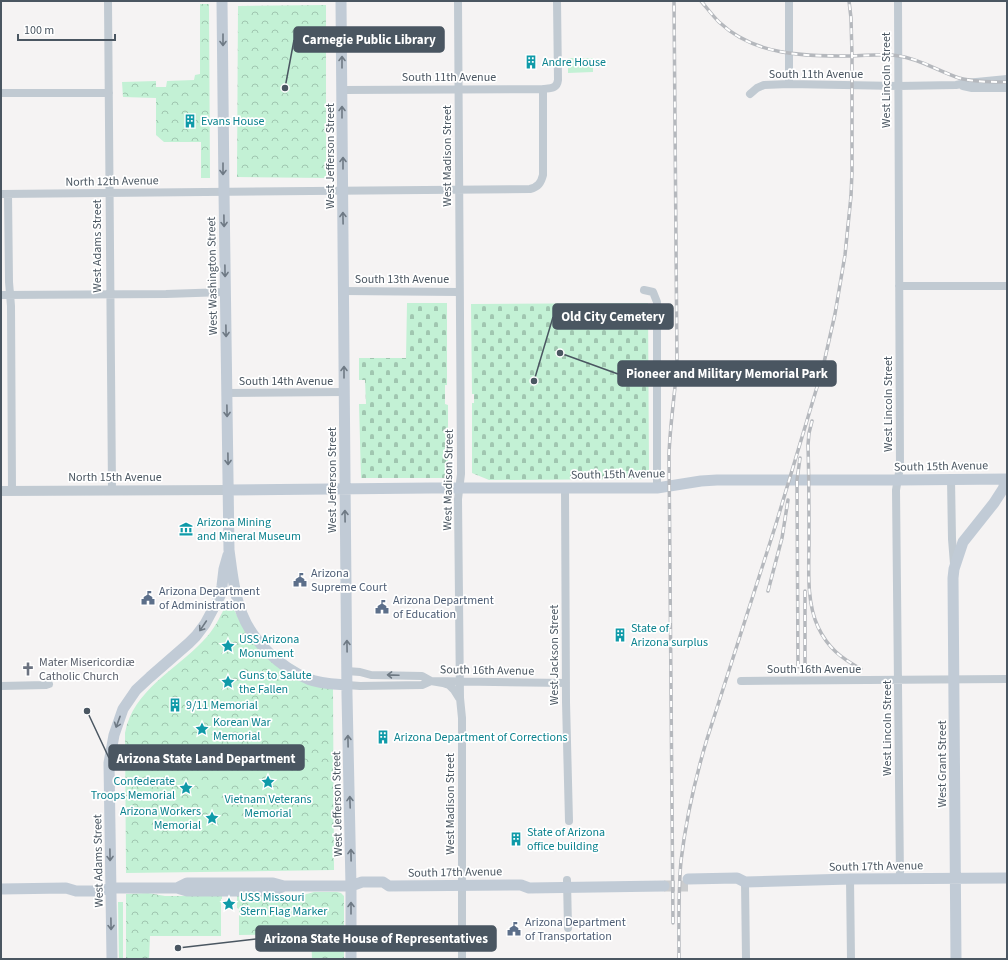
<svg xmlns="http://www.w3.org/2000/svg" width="1008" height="960" font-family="'Source Sans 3',sans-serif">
<defs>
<pattern id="cemetery-stones" width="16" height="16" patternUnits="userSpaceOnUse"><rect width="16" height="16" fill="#c3f1d5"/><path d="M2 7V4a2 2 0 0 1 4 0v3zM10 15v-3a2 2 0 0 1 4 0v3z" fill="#a0c6b0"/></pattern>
<pattern id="park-crowns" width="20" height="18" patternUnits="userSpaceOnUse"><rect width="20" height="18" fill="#c3f1d5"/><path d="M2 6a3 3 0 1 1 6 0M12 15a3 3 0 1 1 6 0" fill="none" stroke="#a0c6b0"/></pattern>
</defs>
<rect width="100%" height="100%" fill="#f5f3f3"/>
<path fill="#c3f1d5" d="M 568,58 L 593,58 L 593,72 L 568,73 Z
M 118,902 L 123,902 L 123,959 L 119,959 Z"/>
<path fill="url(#cemetery-stones)" d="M 407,303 L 447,303 L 447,385 L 445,385 L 445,404 L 448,405 L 448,478 L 361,478 L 359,404 L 366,404 L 365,380 L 359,380 L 359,358 L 406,358 Z
M 648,303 L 649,471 L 642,479 L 489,480 L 472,473 L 472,403 L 474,403 L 474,394 L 472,394 L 471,304 Z"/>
<path fill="url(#park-crowns)" d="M 200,4 L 209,4 L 210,178 L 201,178 L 201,142 L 164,142 L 156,135 L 156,98 L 123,97 L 122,82 L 156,81 L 156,87 L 166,87 L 167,81 L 194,80 L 195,75 L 200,74 Z
M 326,5 L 326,178 L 237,177 L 238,6 Z
M 227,602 L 230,602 L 244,629 L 251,640 L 333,689 L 334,870 L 126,873 L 125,733 C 133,690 176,670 203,641 C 214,630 221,616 227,602 Z
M 314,892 L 337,892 L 341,893 L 344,896 L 344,959 L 312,959 L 311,934 L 239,935 L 239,909 L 237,908 L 237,893 L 243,896 L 303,895 Z
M 148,893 L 165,896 L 186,896 L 222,893 L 222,899 L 221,899 L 221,936 L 150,936 L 149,959 L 126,959 L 126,894 Z"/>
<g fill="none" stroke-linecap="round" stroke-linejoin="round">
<path stroke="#caccce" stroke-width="11" stroke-dasharray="11 5.5" stroke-linecap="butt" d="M 664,886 L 688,886"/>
<path stroke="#c1cad2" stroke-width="8" d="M 108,1 L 112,490
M 458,1 L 461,474 L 458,499 L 460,698 L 462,718 L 462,959
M 898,1 L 900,467 L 896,490 L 900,879
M 789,84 L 789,1
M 963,86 L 972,88 L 1007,88
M 343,90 L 543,89 C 550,88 557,89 558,80 L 557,1
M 1,93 L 109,93
M 750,94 L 757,88 L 764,85 L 789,84 L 898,86 L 956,85 L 966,83 L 1007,79
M 1,194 L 530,189 C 538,187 541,183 543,175 L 543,89
M 8,194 L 9,282 L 11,306 L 12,491
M 899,286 L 1007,286
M 644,290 L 653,292 L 657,302 L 657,488
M 344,291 L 459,292
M 1,295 L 166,294 L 225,292
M 227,393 L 344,392
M 951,479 L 952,539 L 954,564
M 565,488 L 566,702 L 569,821
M 347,671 L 360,672 L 371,675 L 422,676 L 431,681 L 443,683 L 449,685 L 454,690 L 459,698
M 741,681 L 1007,679
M 347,685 L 360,686 L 422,685 L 431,681 L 566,683
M 1,686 L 46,685 L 49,684
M 850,879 L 851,959
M 567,880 L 568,928
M 745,882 L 746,959"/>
<path stroke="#c1cad2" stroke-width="10" d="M 1,491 L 228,490"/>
<path stroke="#c1cbd6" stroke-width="11" d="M 222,1 L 224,192 L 229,550 C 232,572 234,593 242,614 C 253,642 280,667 308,679 C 321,684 334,684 347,685
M 341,1 L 345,479 L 347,695 L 351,886 L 351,959
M 228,490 L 431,488 L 657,488 L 701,481 L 717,480 L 898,480 L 1007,479
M 688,879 L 737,878 L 745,882 L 850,879 L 1007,878
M 177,888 L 187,883 L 273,883 L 284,886 L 351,886 L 362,882 L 383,882 L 389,886 L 521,885 L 529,888 L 664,886
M 1,889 L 66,888 L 76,891 L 98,891 L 111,888 L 177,888 L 187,891 L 273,891 L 284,886
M 112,959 L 109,763 L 114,735 L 123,709 L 136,690 L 150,677 L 189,643 L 196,636 L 205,624 L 220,596 L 222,586 L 224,569 L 228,555
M 956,959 L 953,578 L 954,569 L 963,542 L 994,503 L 1003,489 L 1007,479"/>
<g stroke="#b5b8bd" stroke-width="3.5">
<path id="rail" d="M 701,1 C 707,8 712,15 719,22 C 755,56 804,56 850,56 C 865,56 884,53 899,56 C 920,59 938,71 959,78 C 974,82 991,82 1007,82
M 812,421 L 809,433 L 808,445 C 809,477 809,508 809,540 C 809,568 806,601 818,627 C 828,648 841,658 861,669
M 768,591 L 782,538 L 788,500
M 805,591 L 805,667
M 798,667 L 797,480 L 800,458
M 673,923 L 669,455 C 670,424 675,394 677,364 L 674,1
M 679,959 C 679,927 678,894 681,861 C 686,819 695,779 707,739 L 776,524 L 823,367 L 835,314 L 845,255 L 851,196 L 852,172 L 852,56 L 851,18 L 849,1"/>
</g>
<use href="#rail" stroke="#fff" stroke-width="2" stroke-dasharray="6" stroke-linecap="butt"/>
</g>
<defs><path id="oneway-shaft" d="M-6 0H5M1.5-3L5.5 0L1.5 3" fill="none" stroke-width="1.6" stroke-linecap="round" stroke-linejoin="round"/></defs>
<g stroke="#6e7984">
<use href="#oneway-shaft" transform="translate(223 40) rotate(90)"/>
<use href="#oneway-shaft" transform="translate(342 62) rotate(-90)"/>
<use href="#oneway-shaft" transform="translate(342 112) rotate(-90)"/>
<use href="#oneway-shaft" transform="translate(343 163) rotate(-90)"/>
<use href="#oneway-shaft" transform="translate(223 169) rotate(90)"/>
<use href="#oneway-shaft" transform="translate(343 218) rotate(-91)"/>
<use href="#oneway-shaft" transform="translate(224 221) rotate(89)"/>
<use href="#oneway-shaft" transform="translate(225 271) rotate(89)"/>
<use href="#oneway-shaft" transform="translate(226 331) rotate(89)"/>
<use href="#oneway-shaft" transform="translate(344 372) rotate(-90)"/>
<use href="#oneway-shaft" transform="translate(227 411) rotate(89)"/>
<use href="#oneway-shaft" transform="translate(228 459) rotate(89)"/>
<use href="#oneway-shaft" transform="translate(345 516) rotate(-91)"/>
<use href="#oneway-shaft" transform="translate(203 626) rotate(124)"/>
<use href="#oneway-shaft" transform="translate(347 646) rotate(-91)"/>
<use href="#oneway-shaft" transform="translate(118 722) rotate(110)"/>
<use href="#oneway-shaft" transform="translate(348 741) rotate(-91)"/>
<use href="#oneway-shaft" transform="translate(350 802) rotate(-92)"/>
<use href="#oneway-shaft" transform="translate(110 855) rotate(89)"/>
<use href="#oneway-shaft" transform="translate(351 855) rotate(-91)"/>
<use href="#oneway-shaft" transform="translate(351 908) rotate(-90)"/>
<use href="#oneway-shaft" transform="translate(111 924) rotate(89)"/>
</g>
<use stroke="#6e7983" href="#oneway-shaft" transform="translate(393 675) rotate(-178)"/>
<defs>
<g id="building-bare" transform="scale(1.08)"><path d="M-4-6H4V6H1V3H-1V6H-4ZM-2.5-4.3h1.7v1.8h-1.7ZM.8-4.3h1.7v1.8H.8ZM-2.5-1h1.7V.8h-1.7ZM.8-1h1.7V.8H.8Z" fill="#0f9aa8" stroke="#fff" stroke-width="2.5" paint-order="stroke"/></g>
<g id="museum-bare" transform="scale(1.08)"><path d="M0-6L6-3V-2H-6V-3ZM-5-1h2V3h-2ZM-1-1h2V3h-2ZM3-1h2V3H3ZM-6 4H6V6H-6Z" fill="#0f9aa8" stroke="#fff" stroke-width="2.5" paint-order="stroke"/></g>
<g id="civic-bare" transform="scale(1.08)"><path d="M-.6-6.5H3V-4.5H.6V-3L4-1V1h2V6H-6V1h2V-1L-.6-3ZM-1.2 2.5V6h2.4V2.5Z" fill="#5c6f8a" stroke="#fff" stroke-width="2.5" paint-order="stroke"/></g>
<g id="sight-bare" transform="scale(1.08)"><path d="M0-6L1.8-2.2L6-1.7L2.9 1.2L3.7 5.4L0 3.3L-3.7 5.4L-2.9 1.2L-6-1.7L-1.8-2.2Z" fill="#0f9aa8" stroke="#fff" stroke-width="2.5" paint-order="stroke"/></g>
<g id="church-bare" transform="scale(1.08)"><path d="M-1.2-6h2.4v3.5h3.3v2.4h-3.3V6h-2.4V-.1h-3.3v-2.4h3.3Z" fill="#6b7280" stroke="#fff" stroke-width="2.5" paint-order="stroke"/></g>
</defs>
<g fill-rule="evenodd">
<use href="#building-bare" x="531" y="62"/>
<use href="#building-bare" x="190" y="121"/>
<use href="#museum-bare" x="186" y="529"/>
<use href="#civic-bare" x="300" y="580"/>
<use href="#civic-bare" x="148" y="598"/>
<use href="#civic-bare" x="382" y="607"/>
<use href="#building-bare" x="620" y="635"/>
<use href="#sight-bare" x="228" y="646"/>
<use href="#church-bare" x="28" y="669"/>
<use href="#sight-bare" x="228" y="682"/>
<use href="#building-bare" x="175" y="705"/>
<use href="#sight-bare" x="202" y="729"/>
<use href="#building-bare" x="383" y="737"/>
<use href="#sight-bare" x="268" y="782"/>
<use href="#sight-bare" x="186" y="788"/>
<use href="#sight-bare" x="212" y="818"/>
<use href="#building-bare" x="516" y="839"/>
<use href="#sight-bare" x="229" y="904"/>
<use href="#civic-bare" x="514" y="929"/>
</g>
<g text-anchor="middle" stroke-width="3.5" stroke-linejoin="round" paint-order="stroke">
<g font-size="12" fill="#0d838f" stroke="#fff" text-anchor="start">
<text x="542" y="66">Andre House</text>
<text x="201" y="125">Evans House</text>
<text x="197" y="526">Arizona Mining<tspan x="197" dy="14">and Mineral Museum</tspan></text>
<text x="631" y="632">State of<tspan x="631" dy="14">Arizona surplus</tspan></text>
<text x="239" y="643">USS Arizona<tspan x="239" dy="14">Monument</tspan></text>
<text x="239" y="679">Guns to Salute<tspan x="239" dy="14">the Fallen</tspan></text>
<text x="186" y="709">9/11 Memorial</text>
<text x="213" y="726">Korean War<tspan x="213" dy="14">Memorial</tspan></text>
<text x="394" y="741">Arizona Department of Corrections</text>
<text x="175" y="785" text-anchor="end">Confederate<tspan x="175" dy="14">Troops Memorial</tspan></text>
<text x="268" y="803" text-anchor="middle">Vietnam Veterans<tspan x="268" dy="14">Memorial</tspan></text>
<text x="201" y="815" text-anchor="end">Arizona Workers<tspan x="201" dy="14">Memorial</tspan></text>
<text x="527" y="836">State of Arizona<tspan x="527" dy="14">office building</tspan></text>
<text x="240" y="901">USS Missouri<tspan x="240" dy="14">Stern Flag Marker</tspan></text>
</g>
<g font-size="12" fill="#4a5661" stroke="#fff">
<text x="816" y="78">South 11th Avenue</text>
<text x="449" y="81">South 11th Avenue</text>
<text transform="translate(886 80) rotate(-90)" y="4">West Lincoln Street</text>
<text transform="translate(330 156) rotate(-90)" y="4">West Jefferson Street</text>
<text transform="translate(447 156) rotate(-90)" y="4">West Madison Street</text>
<text transform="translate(112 181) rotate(-1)" y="4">North 12th Avenue</text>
<text transform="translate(97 246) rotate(-90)" y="4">West Adams Street</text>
<text transform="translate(212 276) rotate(-91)" y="4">West Washington Street</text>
<text x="402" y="283">South 13th Avenue</text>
<text x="286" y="385">South 14th Avenue</text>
<text transform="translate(888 404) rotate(-90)" y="4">West Lincoln Street</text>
<text transform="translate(941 466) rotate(-1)" y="4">South 15th Avenue</text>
<text transform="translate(618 474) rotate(-1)" y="4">South 15th Avenue</text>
<text x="115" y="481">North 15th Avenue</text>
<text transform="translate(332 480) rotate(-90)" y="4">West Jefferson Street</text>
<text transform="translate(448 480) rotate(-89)" y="4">West Madison Street</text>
<text transform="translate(554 655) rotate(-90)" y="4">West Jackson Street</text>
<text x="814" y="673">South 16th Avenue</text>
<text transform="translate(487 670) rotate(1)" y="4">South 16th Avenue</text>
<text transform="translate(887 728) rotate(-90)" y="4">West Lincoln Street</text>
<text transform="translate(942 764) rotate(-90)" y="4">West Grant Street</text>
<text transform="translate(337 804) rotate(-91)" y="4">West Jefferson Street</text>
<text transform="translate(450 804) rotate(-90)" y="4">West Madison Street</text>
<text transform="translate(98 861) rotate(-91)" y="4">West Adams Street</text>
<text transform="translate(876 866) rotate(-1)" y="4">South 17th Avenue</text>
<text transform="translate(455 872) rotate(-1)" y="4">South 17th Avenue</text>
</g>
<g font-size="12" fill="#4e5e75" stroke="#fff" text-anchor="start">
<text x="311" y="577">Arizona<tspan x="311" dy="14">Supreme Court</tspan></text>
<text x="159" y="595">Arizona Department<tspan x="159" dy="14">of Administration</tspan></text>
<text x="393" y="604">Arizona Department<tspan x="393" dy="14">of Education</tspan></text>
<text x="525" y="926">Arizona Department<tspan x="525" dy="14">of Transportation</tspan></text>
</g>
<g font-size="12" fill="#5b616d" stroke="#fff" text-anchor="start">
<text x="39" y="666">Mater Misericordiæ<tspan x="39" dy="14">Catholic Church</tspan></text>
</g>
</g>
<path fill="none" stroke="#4a5661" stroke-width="1.5" d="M285 88L294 40M534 381L553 317M560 353L618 374M87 711L109 758M178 948L256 939"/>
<g fill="#4a5661" stroke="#fff" stroke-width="1.5">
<circle cx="285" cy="88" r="4"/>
<circle cx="534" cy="381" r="4"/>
<circle cx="560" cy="353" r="4"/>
<circle cx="87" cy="711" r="4"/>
<circle cx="178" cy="948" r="4"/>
</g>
<g fill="#4a5661" stroke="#4a5661" stroke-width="1.5">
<rect x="294" y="27" width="150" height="25" rx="4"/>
<rect x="553" y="304" width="120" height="25" rx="4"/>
<rect x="618" y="361" width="218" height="25" rx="4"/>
<rect x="109" y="745" width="195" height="25" rx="4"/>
<rect x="256" y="926" width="240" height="25" rx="4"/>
</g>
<g font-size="13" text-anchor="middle" font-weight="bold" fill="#fff">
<text x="369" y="44">Carnegie Public Library</text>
<text x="613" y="321">Old City Cemetery</text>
<text x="727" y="378">Pioneer and Military Memorial Park</text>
<text x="206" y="763">Arizona State Land Department</text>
<text x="376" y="943">Arizona State House of Representatives</text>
</g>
<rect width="1008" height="960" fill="none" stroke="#4a5661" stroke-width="4"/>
<path d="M18 34v6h97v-6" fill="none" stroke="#4a5661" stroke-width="2"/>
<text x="24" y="34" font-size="12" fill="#4a5661" stroke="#ffffff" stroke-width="3" paint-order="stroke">100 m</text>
</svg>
